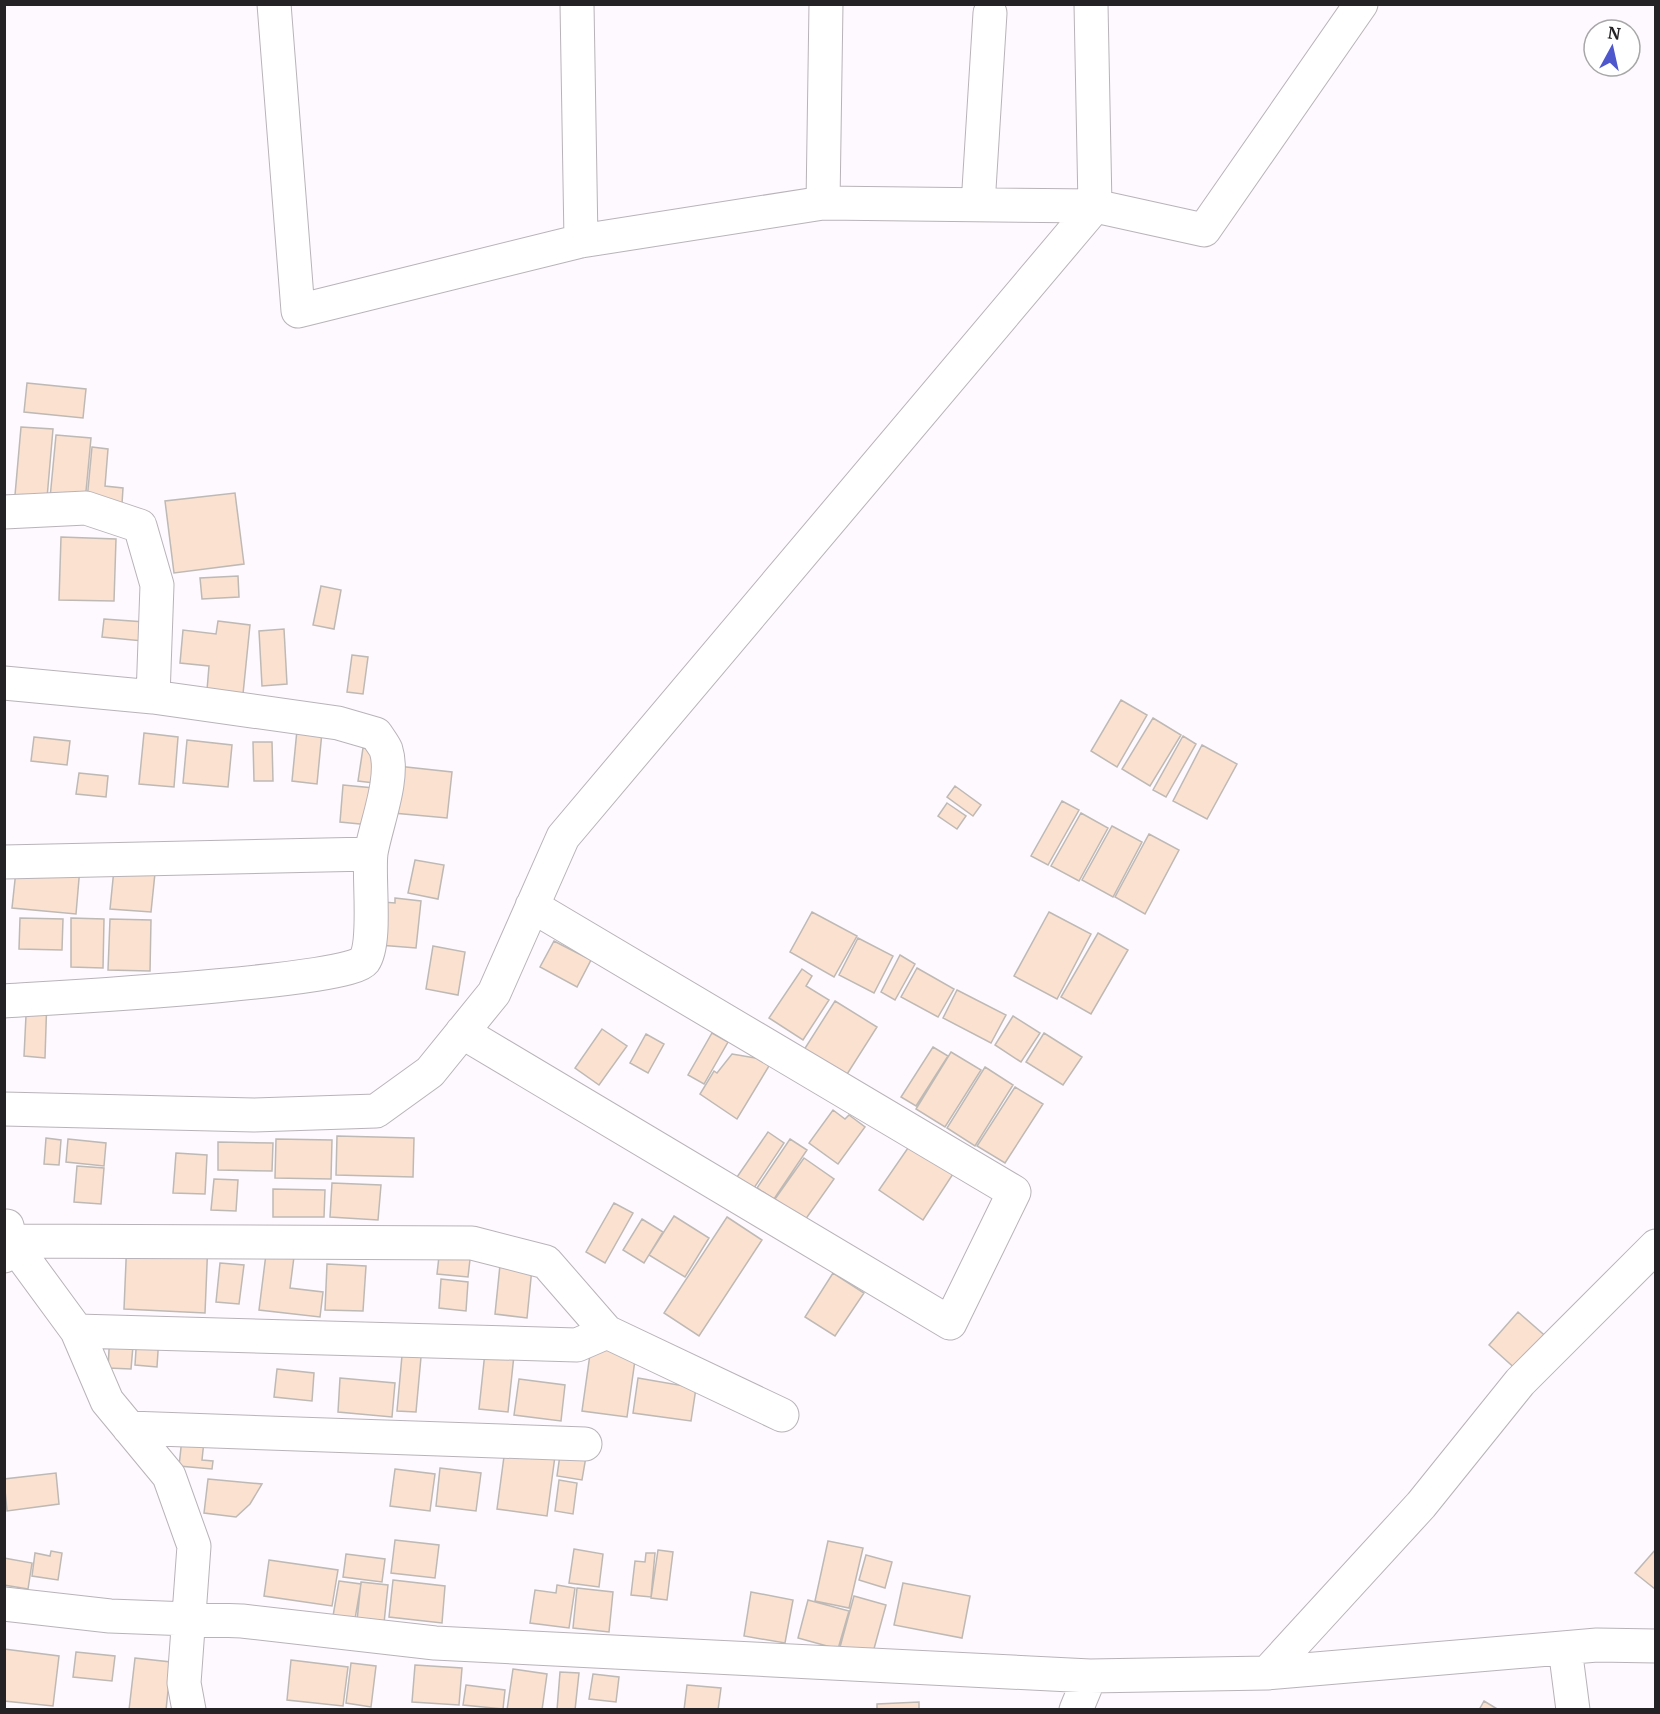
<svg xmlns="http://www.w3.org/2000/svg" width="1660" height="1714" font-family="Merriweather,serif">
<rect width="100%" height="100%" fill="#fef9fe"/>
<path fill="#fbe1d0" stroke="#beb9b5" stroke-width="1.5" d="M 27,383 L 86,389 L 83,418 L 24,412 Z
M 21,427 L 53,429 L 47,498 L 15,495 Z
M 56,435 L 91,438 L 85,502 L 50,498 Z
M 92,447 L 108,449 L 105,486 L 123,488 L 122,504 L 87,500 Z
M 235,493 L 244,564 L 174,573 L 165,501 Z
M 61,537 L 116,539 L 114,601 L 59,600 Z
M 238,576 L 239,597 L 202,599 L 200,578 Z
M 321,586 L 341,590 L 334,629 L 313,625 Z
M 104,619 L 145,622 L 143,641 L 102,637 Z
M 218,621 L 250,625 L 243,694 L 207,690 L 209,666 L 180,663 L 183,630 L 216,634 Z
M 284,629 L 287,684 L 262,686 L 259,631 Z
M 352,655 L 368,657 L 363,694 L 347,692 Z
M 1121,700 L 1147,715 L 1117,767 L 1091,751 Z
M 1153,718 L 1181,735 L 1150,786 L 1122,769 Z
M 297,730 L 322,732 L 317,784 L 292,781 Z
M 144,733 L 178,737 L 174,787 L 139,784 Z
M 1183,736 L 1196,744 L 1166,797 L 1153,790 Z
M 34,737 L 70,741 L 67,765 L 31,761 Z
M 187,740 L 232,745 L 228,787 L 183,783 Z
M 253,742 L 272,742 L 273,781 L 254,781 Z
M 1202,745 L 1237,764 L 1207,819 L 1173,801 Z
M 363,748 L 379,751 L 374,783 L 358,781 Z
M 397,766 L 452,772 L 447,818 L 393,813 Z
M 79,773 L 108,776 L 106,797 L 76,794 Z
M 343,785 L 374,788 L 370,825 L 340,822 Z
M 955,786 L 981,805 L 973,816 L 947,797 Z
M 1062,801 L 1079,810 L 1048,865 L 1031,856 Z
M 947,803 L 966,816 L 957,829 L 938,816 Z
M 1081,813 L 1108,828 L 1079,881 L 1051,866 Z
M 1112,826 L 1142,842 L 1113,897 L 1082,880 Z
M 1149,834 L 1179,850 L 1145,914 L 1115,897 Z
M 415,860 L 444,865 L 438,899 L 408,893 Z
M 17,861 L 80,867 L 76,914 L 12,908 Z
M 114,869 L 155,873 L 151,912 L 110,909 Z
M 395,898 L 421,901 L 416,948 L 379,945 L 383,902 L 395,903 Z
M 812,912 L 857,936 L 834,977 L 790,952 Z
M 1049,912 L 1091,934 L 1057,999 L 1014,976 Z
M 20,918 L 63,919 L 62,950 L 19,949 Z
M 71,918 L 104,919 L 103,968 L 71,967 Z
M 110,919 L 151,920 L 150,971 L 108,970 Z
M 1098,933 L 1128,950 L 1091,1014 L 1061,997 Z
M 858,938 L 893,956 L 874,993 L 839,975 Z
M 554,941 L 591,960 L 577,987 L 540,967 Z
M 433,946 L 465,952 L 458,995 L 426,989 Z
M 900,955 L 915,964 L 895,1000 L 881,992 Z
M 917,968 L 954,989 L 938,1017 L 901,997 Z
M 802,969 L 812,976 L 806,986 L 829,1000 L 803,1040 L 769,1018 Z
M 957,990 L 1006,1015 L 991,1043 L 943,1018 Z
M 27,995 L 47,996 L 45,1058 L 24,1056 Z
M 835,1001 L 877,1027 L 844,1079 L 802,1053 Z
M 1013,1016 L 1040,1033 L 1021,1062 L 995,1045 Z
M 602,1029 L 627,1046 L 599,1085 L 575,1068 Z
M 712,1033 L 728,1042 L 704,1084 L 688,1075 Z
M 1044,1033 L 1082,1057 L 1063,1085 L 1026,1062 Z
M 646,1034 L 664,1044 L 648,1073 L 630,1063 Z
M 933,1047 L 948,1056 L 916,1106 L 901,1097 Z
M 951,1052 L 981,1070 L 945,1127 L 916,1109 Z
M 732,1054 L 772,1061 L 737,1119 L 700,1094 L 714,1071 L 717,1073 Z
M 985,1067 L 1013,1085 L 975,1146 L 947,1128 Z
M 1015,1087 L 1043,1104 L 1005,1163 L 977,1146 Z
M 833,1110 L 845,1119 L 849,1115 L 865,1127 L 838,1164 L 809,1143 Z
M 768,1132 L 784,1143 L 754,1188 L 737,1177 Z
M 337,1136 L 414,1138 L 413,1177 L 336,1175 Z
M 46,1138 L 61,1140 L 59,1165 L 44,1164 Z
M 68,1139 L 106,1143 L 104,1166 L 66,1162 Z
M 276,1139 L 332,1140 L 331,1179 L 275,1178 Z
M 790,1139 L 807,1150 L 774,1199 L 757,1188 Z
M 218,1142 L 273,1143 L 272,1171 L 218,1170 Z
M 910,1145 L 953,1174 L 923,1220 L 879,1190 Z
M 176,1153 L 207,1155 L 205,1194 L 173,1193 Z
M 804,1158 L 834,1179 L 805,1220 L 775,1199 Z
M 77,1166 L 104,1168 L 101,1204 L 74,1202 Z
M 214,1179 L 238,1180 L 236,1211 L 211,1210 Z
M 332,1183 L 381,1185 L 378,1220 L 330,1217 Z
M 273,1189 L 325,1190 L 324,1217 L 273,1217 Z
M 614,1203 L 633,1213 L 605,1263 L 586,1252 Z
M 674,1216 L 709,1238 L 685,1277 L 649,1255 Z
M 727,1217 L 762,1240 L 699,1336 L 664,1313 Z
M 642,1219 L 663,1232 L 644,1263 L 623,1250 Z
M 127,1238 L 208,1241 L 205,1313 L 124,1309 Z
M 441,1239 L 472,1242 L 468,1277 L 437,1274 Z
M 267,1246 L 295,1249 L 290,1288 L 323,1292 L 320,1317 L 259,1310 Z
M 220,1263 L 244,1265 L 239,1304 L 216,1302 Z
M 327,1264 L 366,1266 L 363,1311 L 325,1310 Z
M 500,1265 L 532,1268 L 527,1318 L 495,1314 Z
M 833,1273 L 864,1293 L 835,1336 L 805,1317 Z
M 441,1279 L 468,1282 L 466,1311 L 439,1308 Z
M 1518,1312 L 1558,1347 L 1528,1380 L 1489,1345 Z
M 110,1332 L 134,1334 L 131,1369 L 108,1368 Z
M 404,1333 L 423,1335 L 416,1412 L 397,1411 Z
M 137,1334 L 159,1336 L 157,1367 L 135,1365 Z
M 591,1347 L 636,1353 L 627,1417 L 582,1411 Z
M 485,1352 L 514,1355 L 508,1412 L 479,1409 Z
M 277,1369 L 314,1373 L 312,1401 L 274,1397 Z
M 340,1378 L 395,1383 L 392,1417 L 338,1412 Z
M 638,1378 L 696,1388 L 691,1421 L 633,1413 Z
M 519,1379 L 565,1385 L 561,1421 L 514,1415 Z
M 183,1429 L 205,1431 L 202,1460 L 213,1461 L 212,1469 L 179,1466 Z
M 507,1434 L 557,1441 L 547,1516 L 497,1509 Z
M 562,1441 L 588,1445 L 582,1480 L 557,1476 Z
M 440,1468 L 481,1473 L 476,1511 L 436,1506 Z
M 395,1469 L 435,1474 L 430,1511 L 390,1506 Z
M 56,1473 L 59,1504 L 7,1511 L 4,1479 Z
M 208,1479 L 262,1484 L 250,1504 L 236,1517 L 204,1513 Z
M 559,1480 L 577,1483 L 573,1514 L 555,1511 Z
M 395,1540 L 439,1545 L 435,1578 L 391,1573 Z
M 828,1541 L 863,1548 L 849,1608 L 815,1601 Z
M 574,1549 L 603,1554 L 599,1587 L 569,1583 Z
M 1656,1549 L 1656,1589 L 1655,1589 L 1635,1573 Z
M 658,1550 L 673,1552 L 667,1600 L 651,1598 Z
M 51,1551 L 62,1553 L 58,1580 L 32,1576 L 35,1553 L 50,1556 Z
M 646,1553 L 655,1553 L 651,1597 L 631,1595 L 635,1561 L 645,1562 Z
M 346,1554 L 385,1559 L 382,1582 L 343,1577 Z
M 866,1555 L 892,1562 L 885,1588 L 859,1580 Z
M 4,1558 L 32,1563 L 28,1589 L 4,1585 Z
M 269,1560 L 338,1570 L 332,1606 L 264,1596 Z
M 393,1580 L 445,1586 L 442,1623 L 389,1617 Z
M 339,1581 L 361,1584 L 355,1619 L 333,1616 Z
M 361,1582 L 388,1585 L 384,1623 L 357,1621 Z
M 903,1583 L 970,1596 L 962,1638 L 894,1625 Z
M 557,1585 L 575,1588 L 569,1628 L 530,1623 L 535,1590 L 556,1593 Z
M 577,1588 L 613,1592 L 609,1632 L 573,1628 Z
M 751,1592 L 793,1600 L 785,1643 L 744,1636 Z
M 854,1596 L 886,1605 L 872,1656 L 840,1647 Z
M 808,1600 L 849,1611 L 838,1649 L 798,1638 Z
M 4,1649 L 59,1656 L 53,1706 L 4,1701 Z
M 76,1652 L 115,1656 L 112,1681 L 73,1677 Z
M 135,1658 L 171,1662 L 166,1710 L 129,1710 Z
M 291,1660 L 348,1667 L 343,1706 L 287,1700 Z
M 351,1663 L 376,1666 L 371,1707 L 346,1703 Z
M 415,1665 L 462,1668 L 459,1705 L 412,1702 Z
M 513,1669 L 547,1674 L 542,1710 L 507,1710 Z
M 560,1672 L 579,1673 L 575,1710 L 557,1710 Z
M 593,1674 L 619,1677 L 616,1702 L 589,1699 Z
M 466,1685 L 505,1690 L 503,1709 L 463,1705 Z
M 687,1685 L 721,1688 L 718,1710 L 684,1710 Z
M 1484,1701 L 1499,1710 L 1479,1710 Z
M 919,1702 L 919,1710 L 877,1710 L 877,1704 Z"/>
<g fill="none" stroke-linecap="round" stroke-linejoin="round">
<g stroke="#b8b3b8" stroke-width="35">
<path id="minor" d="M 274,4 L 298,311 L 581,241 L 823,203 L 1095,206 L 1204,230 L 1361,4
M 577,4 L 581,241
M 823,203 L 826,4
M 978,205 L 990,13
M 4,512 L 86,508 L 140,526 L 157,585 L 153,697
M 4,683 L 153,697 L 338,723 L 376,734 C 379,739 384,745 386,750 C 395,778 376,824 371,853 C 368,877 377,943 364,961 C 348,982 50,998 4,1001
M 4,862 L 371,854
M 462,1032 L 950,1323 L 1014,1192 L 532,906
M 4,1109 L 254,1115 L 376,1111 L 430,1072 L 494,993 L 563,837 L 1095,206 L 1091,4
M 7,1226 L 11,1241 L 77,1331 L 107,1401 L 169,1476 L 194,1546 L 184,1683 L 189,1710
M 4,1256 L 11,1241 L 472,1243 L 546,1262 L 607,1332 L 782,1415
M 77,1331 L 577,1345 L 607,1332
M 129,1428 L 585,1444
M 4,1604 L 110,1616 L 242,1621 L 435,1643 L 1090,1676 L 1267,1673 L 1597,1645 L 1656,1646
M 1565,1648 L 1573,1710
M 1267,1673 L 1421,1505 L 1520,1382 L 1656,1246
M 1076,1710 L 1090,1676"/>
</g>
<use href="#minor" stroke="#fff" stroke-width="33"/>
</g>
<rect width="1660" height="1714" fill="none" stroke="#242224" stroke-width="12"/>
<g transform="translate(1612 48) rotate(8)"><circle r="28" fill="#ffffff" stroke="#a7a7a7" stroke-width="1.5"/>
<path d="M0-4.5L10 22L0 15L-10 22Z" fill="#4f57cd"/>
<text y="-9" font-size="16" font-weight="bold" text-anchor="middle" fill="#242224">N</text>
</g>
</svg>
